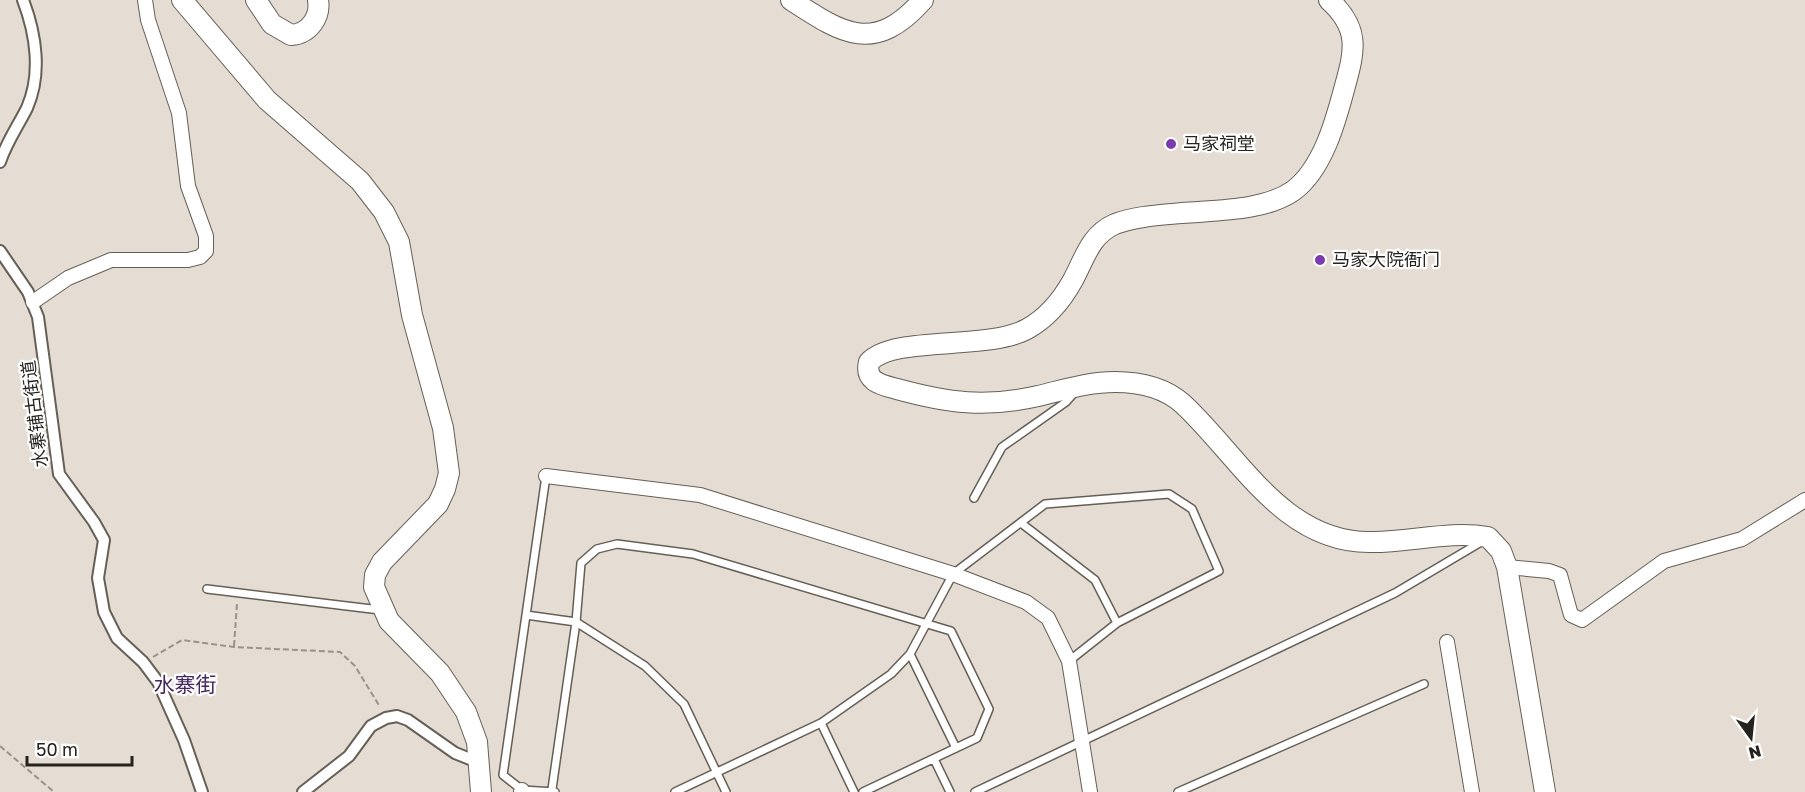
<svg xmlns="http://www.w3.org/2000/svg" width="1805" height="792" font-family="'Golos Text','Noto Sans SC',sans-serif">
<rect width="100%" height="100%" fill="#e5ddd3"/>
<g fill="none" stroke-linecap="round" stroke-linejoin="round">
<g stroke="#665f56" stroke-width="10">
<path id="service" d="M 546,476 L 503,775 L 522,790 L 555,792
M 974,498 L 1002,447 L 1066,402 L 1074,393
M 1021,523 L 1095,580 L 1117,623
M 207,589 L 380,610
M 526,615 L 576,622 L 645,666 L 684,704 L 726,792
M 910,654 L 956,748
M 821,723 L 854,792
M 934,759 L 950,792
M 552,789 L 576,622 L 581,563 L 597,549 L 617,544 L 693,554 L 951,631 L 989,709 L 977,738 L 863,792
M 675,792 L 821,723 L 891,674 L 910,654 L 953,574 L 1045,504 L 1169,494 L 1192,509 L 1219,571 L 1117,623 L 1069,661
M 975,792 L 1395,593 L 1481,542
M 1178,792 L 1424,684"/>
</g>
<g stroke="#665f56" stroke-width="14">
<path id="pedestrian" d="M 0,162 C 6,143 18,126 27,108 C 42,74 36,34 23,0
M 0,251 L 28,292 L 38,317 L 59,474 L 94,522 L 104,540 L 98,578 L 104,612 L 117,638 L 143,662 L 158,682 L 184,740 L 202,792
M 303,792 L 349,756 L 371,726 L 386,718 L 397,716 L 408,720 L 455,753 L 480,763"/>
</g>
<g stroke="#665f56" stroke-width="16">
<path id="minor" d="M 33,302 L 68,278 L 111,260 L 188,260 L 200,257 L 206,251 L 206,236 L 188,186 L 179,113 L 148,20 L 145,0
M 546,476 L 700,495 L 953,574 L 1026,602 L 1048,618 L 1069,661 L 1090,792
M 1507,567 L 1549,571 L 1560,575 L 1571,615 L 1582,620 L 1664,561 L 1742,539 L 1805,500
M 1447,642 L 1472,792
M 521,792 L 522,790"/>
</g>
<g stroke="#665f56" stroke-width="22">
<path id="secondary" d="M 182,0 L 267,100 L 360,181 L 384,212 L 399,242 L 412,315 L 443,428 L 449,473 L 445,489 L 438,504 L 382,562 L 375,575 L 374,587 L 389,621 L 440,673 L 466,712 L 477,742 L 481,792
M 256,0 L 272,24 L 291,35 C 309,34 321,17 318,0
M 791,0 C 843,34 874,55 923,0
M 1329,0 C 1360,28 1355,50 1345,86 C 1336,120 1323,169 1293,191 C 1264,211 1217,210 1182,213 C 1161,215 1136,216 1115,224 C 1090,235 1085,258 1073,280 C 1062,300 1047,318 1027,329 C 987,351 894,335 869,362 C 864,382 882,385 897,389 C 948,403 986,408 1038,396 C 1064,390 1088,382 1115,382 C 1140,382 1164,387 1183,404 C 1239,456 1283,542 1369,542 C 1409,543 1448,530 1488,537 L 1501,551 L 1507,567 L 1545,792"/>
</g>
<path stroke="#98928b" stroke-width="2" stroke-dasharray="6 3" stroke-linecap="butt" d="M 234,646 L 237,604
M 153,657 L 182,640 L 234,647 L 340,652 L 355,666 L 380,707
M 0,746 L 54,792"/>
<use href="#service" stroke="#fff" stroke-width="7"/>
<use href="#pedestrian" stroke="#fff" stroke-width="10"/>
<use href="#minor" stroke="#fff" stroke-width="14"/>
<use href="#secondary" stroke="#fff" stroke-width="20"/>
</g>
<g fill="#7b3aae" stroke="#fff" stroke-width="2">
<circle cx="1171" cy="144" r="6"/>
<circle cx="1320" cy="260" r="6"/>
</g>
<g text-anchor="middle" stroke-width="4.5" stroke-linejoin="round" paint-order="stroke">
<g font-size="18" fill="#26231f" stroke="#fff" text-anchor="start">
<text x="1183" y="150">马家祠堂</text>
<text x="1332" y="266">马家大院衙门</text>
</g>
<g font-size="18" fill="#26231f" stroke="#fff">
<text transform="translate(35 414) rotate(-97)" y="6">水寨铺古街道</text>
</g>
<g font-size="21" fill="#462861" stroke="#fff">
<text x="185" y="692">水寨街</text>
</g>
</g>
<g transform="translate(1751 738) rotate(165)" stroke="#ffffff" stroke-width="4.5" paint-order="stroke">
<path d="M0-4.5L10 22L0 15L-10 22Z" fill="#26231f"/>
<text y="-9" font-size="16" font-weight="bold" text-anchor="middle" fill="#26231f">N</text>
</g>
<path d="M27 756v9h105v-9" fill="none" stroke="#26231f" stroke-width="3"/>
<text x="36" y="756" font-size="18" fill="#26231f" stroke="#ffffff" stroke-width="4.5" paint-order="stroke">50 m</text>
</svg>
